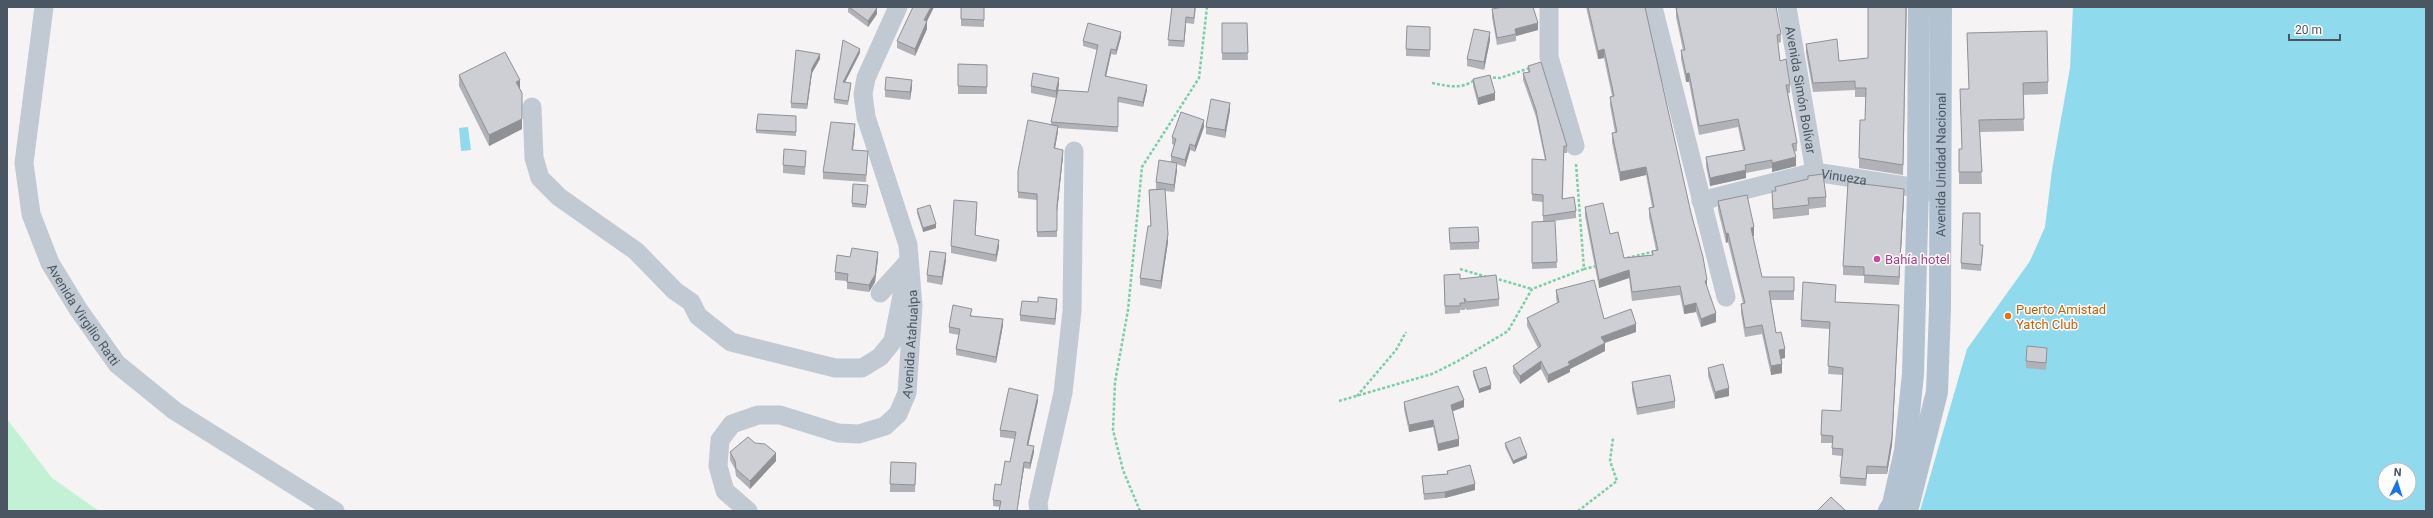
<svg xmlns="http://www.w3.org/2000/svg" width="2433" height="518" font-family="Roboto,sans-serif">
<rect width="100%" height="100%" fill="#f5f3f3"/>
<path fill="#c3f1d5" d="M 7,419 L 52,478 L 99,511 L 7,511 Z"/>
<path fill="#90daee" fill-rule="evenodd" d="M 2073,7 L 2426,7 L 2426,511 L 1920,511 L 1967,349 L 2030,261 L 2045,227 L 2052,170 L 2070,68 ZM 2385,470 L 2409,470 L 2409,494 L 2385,494 Z
M 468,127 L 471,150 L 461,151 L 459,128 Z"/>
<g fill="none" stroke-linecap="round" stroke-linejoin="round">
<path stroke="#7ad0a6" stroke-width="2.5" stroke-dasharray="3 2" stroke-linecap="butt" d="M 1488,77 L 1500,78 L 1530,68
M 1432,83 C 1448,86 1462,90 1476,79
M 1576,164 L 1584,269 L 1597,266
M 1627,258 L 1656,251
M 1460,269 L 1487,277
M 1494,278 L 1532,289
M 1357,396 L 1396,350 L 1406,332
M 1339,401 L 1432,374 L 1458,361 L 1508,331 L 1532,289 L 1584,269
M 1140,511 L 1123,470 L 1113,430 L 1115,382 L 1128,310 L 1142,167 L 1199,78 L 1207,7
M 1578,511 L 1617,481 L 1610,461 L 1613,438"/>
<g stroke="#c1cad2" stroke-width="19">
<path id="s1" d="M 44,7 L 24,163 L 31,214 L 50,263 L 78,309 L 117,364 L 175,411 L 335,511"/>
<path d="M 1549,7 L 1549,57 L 1575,146"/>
<path d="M 1653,7 L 1726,297"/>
<path id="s2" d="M 1787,7 L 1815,172"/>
<path d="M 532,107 L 534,158 L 540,178 L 559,197 L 636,251 L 675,291 L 691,302 L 698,316 L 731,342 L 835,368 L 862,368 L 880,357 L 893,341 L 904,285"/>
<path id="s3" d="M 1701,201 L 1815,172 L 1918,188 L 1941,194"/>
<path d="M 880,293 L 909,261"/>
<path id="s4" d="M 748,511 L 725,491 L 718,466 L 720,440 L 732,424 L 758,415 L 780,415 L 838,433 L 859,434 L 885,426 L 898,414 L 907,393 L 913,306 L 908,245 L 866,117 L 863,94 L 866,78 L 898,7"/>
<path d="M 1039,511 L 1038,503 L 1063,393 L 1072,311 L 1074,151"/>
</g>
<g stroke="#b3c2d1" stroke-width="22">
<path d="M 1889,511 L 1893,504 L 1905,451 L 1913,374 L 1918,188 L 1919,7"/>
<path id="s5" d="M 1907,511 L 1937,392 L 1940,308 L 1941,7"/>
</g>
</g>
<path fill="#b0b2b7" d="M 848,7 L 876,7 L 877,14 L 868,27 L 848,12 Z
M 934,7 L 927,21 L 927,29 L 915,56 L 897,48 L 897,41 Z
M 961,7 L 984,7 L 984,27 L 961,26 Z
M 1172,7 L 1196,7 L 1194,24 L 1186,23 L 1184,47 L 1168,46 Z
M 1586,7 L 1645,7 L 1707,287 L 1716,322 L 1701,327 L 1696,312 L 1684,314 L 1680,295 L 1632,301 L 1629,278 L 1599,288 L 1585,216 L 1585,207 L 1610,234 L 1624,258 L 1652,255 L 1652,251 L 1656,250 L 1649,217 L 1649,208 L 1652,207 L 1646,175 L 1620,181 L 1612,142 L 1612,133 L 1615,133 L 1610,105 L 1610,97 L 1612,96 L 1604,58 L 1598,59 Z
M 1907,7 L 1903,175 L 1859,168 L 1859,158 L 1865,120 L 1866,97 L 1855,97 L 1855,90 L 1813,92 L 1806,53 L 1806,44 L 1839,61 L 1868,58 Z
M 1676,8 L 1781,34 L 1781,42 L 1778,43 L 1780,61 L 1790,85 L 1790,93 L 1788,93 L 1797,143 L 1797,151 L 1794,152 L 1796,166 L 1772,172 L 1772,168 L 1746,173 L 1746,178 L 1710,186 L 1706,166 L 1706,157 L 1743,150 L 1738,127 L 1699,135 L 1689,82 L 1686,82 L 1681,59 L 1681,50 L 1683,50 L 1676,17 Z
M 1492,9 L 1538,30 L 1516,36 L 1516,41 L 1497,45 L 1492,17 Z
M 1222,23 L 1247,23 L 1248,60 L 1222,60 Z
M 1430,27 L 1430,57 L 1406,56 L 1406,49 Z
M 1967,33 L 2048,82 L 2048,94 L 2023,95 L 2024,131 L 1980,132 L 1982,184 L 1959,184 L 1959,149 L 1962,149 L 1960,89 L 1969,89 Z
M 1121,37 L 1116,55 L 1111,54 L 1106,76 L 1147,90 L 1143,107 L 1118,102 L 1118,132 L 1058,128 L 1058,131 L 1055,148 L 1063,156 L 1057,212 L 1057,237 L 1037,237 L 1037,200 L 1018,198 L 1018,171 L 1051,124 L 1056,98 L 1031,93 L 1031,86 L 1059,85 L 1058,90 L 1088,92 L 1097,50 L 1083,46 L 1083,41 Z
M 1490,40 L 1484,70 L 1467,66 L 1467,59 Z
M 860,53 L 845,82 L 851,87 L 848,105 L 834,103 L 834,99 Z
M 820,59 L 812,73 L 807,109 L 791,108 L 791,103 Z
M 958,64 L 987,65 L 987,94 L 958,94 Z
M 1528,66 L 1567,146 L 1567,153 L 1564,153 L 1563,199 L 1576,211 L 1576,218 L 1554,221 L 1557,268 L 1532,269 L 1532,222 L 1543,222 L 1543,202 L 1532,201 L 1532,159 L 1545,160 L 1536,117 L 1523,80 L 1523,73 L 1528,72 Z
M 459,75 L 520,89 L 522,93 L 522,129 L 489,146 L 459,86 Z
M 1473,79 L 1495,100 L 1478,105 L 1473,86 Z
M 912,87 L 910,100 L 885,97 L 885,90 Z
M 1230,110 L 1225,138 L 1206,134 L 1206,127 Z
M 796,116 L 796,136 L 756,133 L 756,130 Z
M 1204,127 L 1195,152 L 1190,150 L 1185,167 L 1177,164 L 1177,170 L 1174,192 L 1165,191 L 1168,242 L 1161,289 L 1140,285 L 1140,278 L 1151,226 L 1149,190 L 1156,189 L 1156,182 L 1171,162 L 1171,156 L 1174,145 L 1172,144 L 1172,137 Z
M 855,131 L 853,150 L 868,158 L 866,182 L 823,179 L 823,172 Z
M 806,158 L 805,175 L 783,173 L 783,165 Z
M 1808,176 L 1826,197 L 1826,207 L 1809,209 L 1809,215 L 1773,219 L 1772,202 L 1772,191 L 1775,191 L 1775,187 L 1808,179 Z
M 868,189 L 866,208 L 852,207 L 852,203 Z
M 1904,197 L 1899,285 L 1864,283 L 1864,276 L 1843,275 L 1843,266 Z
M 1718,201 L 1754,236 L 1753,236 L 1762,277 L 1794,277 L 1794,300 L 1771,300 L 1776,333 L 1785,358 L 1781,359 L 1782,373 L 1771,375 L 1762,334 L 1745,337 L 1741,313 L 1741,304 L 1743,303 L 1728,242 L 1726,243 L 1718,210 Z
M 917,209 L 936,228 L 923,232 L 917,213 Z
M 977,209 L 975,235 L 999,247 L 996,262 L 951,253 L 951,246 Z
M 1449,228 L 1479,242 L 1479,249 L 1450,250 Z
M 1980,245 L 1983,251 L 1981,271 L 1961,269 L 1961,263 Z
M 850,257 L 878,259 L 875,282 L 869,292 L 847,289 L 847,281 L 835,280 L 835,272 Z
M 946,260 L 942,285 L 927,282 L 927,275 Z
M 1444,275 L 1460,279 L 1499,299 L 1499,306 L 1467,310 L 1465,308 L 1465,310 L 1460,310 L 1460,313 L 1445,314 Z
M 1556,290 L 1604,319 L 1636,332 L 1605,343 L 1605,351 L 1570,369 L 1570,372 L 1548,383 L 1541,369 L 1520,384 L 1513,373 L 1513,366 L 1538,348 L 1527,326 L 1527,318 L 1557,303 L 1556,298 Z
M 1836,292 L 1835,302 L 1899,313 L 1892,445 L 1887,474 L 1867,474 L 1866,486 L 1840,484 L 1842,456 L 1832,455 L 1832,443 L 1821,443 L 1821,435 L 1841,411 L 1843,375 L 1828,374 L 1830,329 L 1801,327 L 1801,320 Z
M 1057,304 L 1055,325 L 1020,321 L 1020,315 Z
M 972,315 L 972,316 L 1003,325 L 996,363 L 956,355 L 956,349 L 959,335 L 949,333 L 949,327 Z
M 2047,355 L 2046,370 L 2026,368 L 2026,361 Z
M 1708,368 L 1729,396 L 1715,399 L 1708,376 Z
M 1473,371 L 1491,389 L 1479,393 L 1473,375 Z
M 1632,382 L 1675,401 L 1675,408 L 1637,415 L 1632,390 Z
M 1038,401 L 1028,445 L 1034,452 L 1030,469 L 1024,468 L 1017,511 L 999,511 L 1000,507 L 993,506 L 993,500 L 1001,485 L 1010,462 L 1015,439 L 1000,437 L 1000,430 Z
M 1404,402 L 1464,407 L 1453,411 L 1459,446 L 1438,451 L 1433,427 L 1409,432 L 1404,409 Z
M 1505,443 L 1527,458 L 1513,464 L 1505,447 Z
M 730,452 L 776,461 L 750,489 L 736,476 L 735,469 L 730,460 Z
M 916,463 L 915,492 L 890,492 L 890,484 Z
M 1447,471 L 1475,490 L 1445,498 L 1424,500 L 1422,476 L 1447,474 Z"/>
<path fill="#909195" d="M 931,7 L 934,7 L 924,27 L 924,20 Z
M 877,8 L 877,14 L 868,27 L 868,21 Z
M 1186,17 L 1186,23 L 1184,47 L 1184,41 Z
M 927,21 L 927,29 L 915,56 L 915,49 Z
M 1538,23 L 1538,30 L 1516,36 L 1515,29 Z
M 1121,32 L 1121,37 L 1116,55 L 1116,50 Z
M 1490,32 L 1490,40 L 1484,70 L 1484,62 Z
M 860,49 L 860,53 L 843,86 L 843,82 Z
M 1111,49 L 1111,54 L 1105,81 L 1105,76 Z
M 1604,49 L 1604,58 L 1598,59 L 1598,51 Z
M 820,54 L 820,59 L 812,73 L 807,109 L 807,104 L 812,68 Z
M 1689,73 L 1689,82 L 1686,82 L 1686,74 Z
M 1059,78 L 1059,85 L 1056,98 L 1056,91 Z
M 520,80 L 520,90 L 516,82 Z
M 912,80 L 912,87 L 910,100 L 910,92 Z
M 1147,85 L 1147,90 L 1143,107 L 1143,102 Z
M 1495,93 L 1495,100 L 1478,105 L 1478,98 Z
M 1230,103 L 1230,110 L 1225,138 L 1225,130 Z
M 522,119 L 522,129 L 489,146 L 489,135 Z
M 1204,120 L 1204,127 L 1195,152 L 1195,146 Z
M 855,124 L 855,131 L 852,157 L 852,150 Z
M 1058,126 L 1058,131 L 1054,154 L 1054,148 Z
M 1190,144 L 1190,150 L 1185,167 L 1185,160 Z
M 1063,150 L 1063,156 L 1057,212 L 1057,206 Z
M 1796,157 L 1796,166 L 1772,172 L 1772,163 Z
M 1177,163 L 1177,170 L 1174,192 L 1174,185 Z
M 1646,167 L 1646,175 L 1620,181 L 1620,172 Z
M 1746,170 L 1746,178 L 1710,186 L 1710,178 Z
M 1904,189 L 1904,197 L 1899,285 L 1899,277 Z
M 977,202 L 977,209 L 975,242 L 975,235 Z
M 936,224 L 936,228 L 923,232 L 923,228 Z
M 1754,227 L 1754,236 L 1751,237 L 1751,228 Z
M 1728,233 L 1728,242 L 1726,243 L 1726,234 Z
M 1168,234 L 1168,242 L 1161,289 L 1161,281 Z
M 999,240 L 999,247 L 996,262 L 996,255 Z
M 878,252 L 878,259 L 875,282 L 869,292 L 869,285 Z
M 946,253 L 946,260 L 942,285 L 942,277 Z
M 1629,270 L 1629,278 L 1599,288 L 1599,280 Z
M 1707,280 L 1707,289 L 1705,281 Z
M 1057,299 L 1057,304 L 1055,325 L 1055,319 Z
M 1696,303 L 1696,312 L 1684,314 L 1684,306 Z
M 1899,305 L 1892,445 L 1887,474 L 1887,467 Z
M 1716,313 L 1716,322 L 1701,327 L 1701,319 Z
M 1003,319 L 1003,325 L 996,363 L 996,357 Z
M 1636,324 L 1636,332 L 1601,344 L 1601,337 Z
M 1605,343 L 1605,351 L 1570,369 L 1570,372 L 1548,383 L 1548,375 L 1568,362 Z
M 1785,349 L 1785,358 L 1779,359 L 1779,350 Z
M 1541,361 L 1541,369 L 1520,384 L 1520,376 Z
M 1782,364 L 1782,373 L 1771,375 L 1771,366 Z
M 1491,385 L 1491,389 L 1479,393 L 1479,389 Z
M 1729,388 L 1729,396 L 1715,399 L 1715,392 Z
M 1038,395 L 1038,401 L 1027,451 L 1027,445 Z
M 1464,400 L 1464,407 L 1451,412 L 1451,405 Z
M 1433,420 L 1433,427 L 1409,432 L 1409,425 Z
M 1459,439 L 1459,446 L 1438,451 L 1438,444 Z
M 1034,446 L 1034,452 L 1030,469 L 1030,463 Z
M 776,453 L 776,461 L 750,489 L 750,481 Z
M 1527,455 L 1527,458 L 1513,464 L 1513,461 Z
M 1024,462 L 1024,468 L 1017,511 Z
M 1475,484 L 1475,490 L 1445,498 L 1445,492 Z"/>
<path fill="#cdcfd5" stroke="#909195" d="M 849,7 L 876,7 L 877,8 L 868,21 Z
M 913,7 L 931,7 L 924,20 L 927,21 L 915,49 L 897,41 Z
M 961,7 L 984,7 L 984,20 L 961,19 Z
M 1172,7 L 1195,7 L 1194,18 L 1186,17 L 1184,41 L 1168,40 Z
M 1503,7 L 1533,7 L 1538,23 L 1515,29 L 1516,34 L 1497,38 L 1492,9 Z
M 1588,7 L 1645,7 L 1691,213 L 1703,257 L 1707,280 L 1705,281 L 1716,313 L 1701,319 L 1696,303 L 1684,306 L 1680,286 L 1632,292 L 1629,270 L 1599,280 L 1585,207 L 1603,203 L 1610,234 L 1618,232 L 1624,258 L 1653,255 L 1652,251 L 1658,250 L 1649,208 L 1654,207 L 1646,167 L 1620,172 L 1612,133 L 1617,132 L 1610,97 L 1614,96 L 1604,49 L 1598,51 Z
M 1683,7 L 1776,7 L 1781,34 L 1777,35 L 1780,61 L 1786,59 L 1790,85 L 1786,85 L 1797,143 L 1792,144 L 1796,157 L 1772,163 L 1772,160 L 1745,165 L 1746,170 L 1710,178 L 1706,157 L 1745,150 L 1738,119 L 1699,126 L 1689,73 L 1686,74 L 1681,50 L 1685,50 L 1676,8 Z
M 1868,7 L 1906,7 L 1903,165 L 1859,158 L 1860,120 L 1865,120 L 1866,88 L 1855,88 L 1855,81 L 1813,83 L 1806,44 L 1837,39 L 1839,61 L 1868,58 Z
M 1088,23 L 1121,32 L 1116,50 L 1111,49 L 1105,76 L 1147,85 L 1143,102 L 1118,97 L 1118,127 L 1051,122 L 1058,90 L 1088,92 L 1098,45 L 1083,41 Z
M 1222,23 L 1247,23 L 1248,53 L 1222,53 Z
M 1407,26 L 1430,27 L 1430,50 L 1406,49 Z
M 1474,29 L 1490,32 L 1484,62 L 1467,59 Z
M 2047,31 L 2048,82 L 2023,83 L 2024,119 L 1979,120 L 1982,172 L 1959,172 L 1959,149 L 1962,149 L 1960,89 L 1969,89 L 1967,33 Z
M 843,40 L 860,49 L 843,82 L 851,83 L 848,101 L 834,99 Z
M 796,50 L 820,54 L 812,68 L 807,104 L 791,103 Z
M 505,52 L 520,80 L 516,82 L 522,93 L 522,119 L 489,135 L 459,75 Z
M 1541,62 L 1567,146 L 1564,146 L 1562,199 L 1574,197 L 1576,211 L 1543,216 L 1543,195 L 1532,194 L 1532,159 L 1546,160 L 1536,110 L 1523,73 L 1530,72 L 1528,66 Z
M 958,64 L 987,65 L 987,87 L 958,86 Z
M 1033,73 L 1059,78 L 1056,91 L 1031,86 Z
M 1490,75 L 1495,93 L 1478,98 L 1473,79 Z
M 886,77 L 912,80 L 910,92 L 885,90 Z
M 1211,99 L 1230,103 L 1225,130 L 1206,127 Z
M 1181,112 L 1204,120 L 1195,146 L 1190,144 L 1185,160 L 1171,156 L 1176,139 L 1172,137 Z
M 758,114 L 796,116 L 796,132 L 756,130 Z
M 1028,120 L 1058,126 L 1054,148 L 1063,150 L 1057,206 L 1057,231 L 1037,232 L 1037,194 L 1018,192 L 1018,171 Z
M 831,122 L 855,124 L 852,150 L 868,151 L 866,175 L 823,172 Z
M 784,149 L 806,151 L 805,167 L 783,165 Z
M 1159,160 L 1177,163 L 1174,185 L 1156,182 Z
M 1823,174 L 1826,197 L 1808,198 L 1809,205 L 1773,209 L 1772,191 L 1776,191 L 1775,187 L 1808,179 L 1808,176 Z
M 1848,182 L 1904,189 L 1899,277 L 1864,275 L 1864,267 L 1843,266 Z
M 853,184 L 868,185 L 866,205 L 852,203 Z
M 1165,189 L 1168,234 L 1161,281 L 1140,278 L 1148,226 L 1151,226 L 1149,190 Z
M 1747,195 L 1754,227 L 1751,228 L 1762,277 L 1794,277 L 1794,291 L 1769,291 L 1776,333 L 1781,332 L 1785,349 L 1779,350 L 1782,364 L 1771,366 L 1762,325 L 1745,328 L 1741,304 L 1745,303 L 1728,233 L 1726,234 L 1718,201 Z
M 954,200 L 977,202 L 975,235 L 999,240 L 996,255 L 951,246 Z
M 930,205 L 936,224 L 923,228 L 917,209 Z
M 1963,213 L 1980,213 L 1980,245 L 1983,245 L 1981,265 L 1961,263 Z
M 1555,221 L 1557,262 L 1532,263 L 1532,222 Z
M 1478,227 L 1479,242 L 1450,243 L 1449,228 Z
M 852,248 L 878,252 L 875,275 L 869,285 L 847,282 L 848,274 L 835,272 L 837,255 L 850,257 Z
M 930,251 L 946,253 L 942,277 L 927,275 Z
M 1460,274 L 1460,279 L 1496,275 L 1499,299 L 1467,302 L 1464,298 L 1465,303 L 1460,303 L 1460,306 L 1445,306 L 1444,275 Z
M 1594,280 L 1604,319 L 1631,309 L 1636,324 L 1601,337 L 1605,343 L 1568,362 L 1570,365 L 1548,375 L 1541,361 L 1520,376 L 1513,366 L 1541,346 L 1527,318 L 1559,302 L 1556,290 Z
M 1803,282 L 1836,285 L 1835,302 L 1899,305 L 1892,437 L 1887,467 L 1867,466 L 1866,479 L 1840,477 L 1843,449 L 1832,448 L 1833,436 L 1821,435 L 1822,410 L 1841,411 L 1843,368 L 1828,366 L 1830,322 L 1801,320 Z
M 1038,297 L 1057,299 L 1055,319 L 1020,315 L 1022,301 L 1038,302 Z
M 953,305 L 972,309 L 970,316 L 1003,319 L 996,357 L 956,349 L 960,329 L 949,327 Z
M 2027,346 L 2047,348 L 2046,363 L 2026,361 Z
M 1723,364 L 1729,388 L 1715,392 L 1708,368 Z
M 1486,367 L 1491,385 L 1479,389 L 1473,371 Z
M 1670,375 L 1675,401 L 1637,408 L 1632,382 Z
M 1458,386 L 1464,400 L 1451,405 L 1459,439 L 1438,444 L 1433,420 L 1409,425 L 1404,402 Z
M 1009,388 L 1038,395 L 1027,445 L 1034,446 L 1030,463 L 1024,462 L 1017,511 L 999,511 L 1001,501 L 993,500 L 995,484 L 1001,485 L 1005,461 L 1010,462 L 1016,432 L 1000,430 Z
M 748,437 L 755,443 L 765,444 L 776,453 L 750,481 L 736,469 L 735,461 L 730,452 Z
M 1520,437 L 1527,455 L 1513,461 L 1505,443 Z
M 891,462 L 916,463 L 915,485 L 890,484 Z
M 1470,465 L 1475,484 L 1445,492 L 1424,494 L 1422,476 L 1448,474 L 1447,471 Z
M 1831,497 L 1846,511 L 1817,511 Z"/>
<circle fill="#d1479c" stroke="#fff" stroke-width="1.5" cx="1877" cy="259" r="4"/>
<circle fill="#e8710a" stroke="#fff" stroke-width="1.5" cx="2008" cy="316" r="4"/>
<g text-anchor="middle" stroke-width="3" stroke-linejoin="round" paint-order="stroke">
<g font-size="13" fill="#4a5661" stroke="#fff">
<text dy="5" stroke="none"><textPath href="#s2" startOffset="84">Avenida Simón Bolívar</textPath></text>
<text dy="5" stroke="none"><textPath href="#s5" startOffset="350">Avenida Unidad Nacional</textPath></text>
<text dy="5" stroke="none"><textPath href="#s3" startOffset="147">Vinueza</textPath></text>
<text dy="5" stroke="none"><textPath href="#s1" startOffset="323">Avenida Virgilio Ratti</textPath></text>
<text dy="5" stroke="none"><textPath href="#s4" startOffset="351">Avenida Atahualpa</textPath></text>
</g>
<g font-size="13" fill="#b23c85" stroke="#fff" text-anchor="start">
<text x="1885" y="264">Bahía hotel</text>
</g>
<g font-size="13" fill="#c56008" stroke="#fff" text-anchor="start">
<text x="2016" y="314">Puerto Amistad<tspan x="2016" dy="15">Yatch Club</tspan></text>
</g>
</g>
<rect width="2433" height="518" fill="none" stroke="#4a5661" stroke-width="16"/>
<g transform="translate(2397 482) rotate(4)"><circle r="19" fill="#ffffff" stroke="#b7bbc0"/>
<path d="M0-3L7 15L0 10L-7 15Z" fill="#1a73e8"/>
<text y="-6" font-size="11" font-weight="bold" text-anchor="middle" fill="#4a5661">N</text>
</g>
<path d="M2289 34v6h51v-6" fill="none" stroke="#4a5661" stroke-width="2"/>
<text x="2295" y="34" font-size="12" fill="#4a5661" stroke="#ffffff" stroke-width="3" paint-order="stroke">20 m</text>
</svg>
